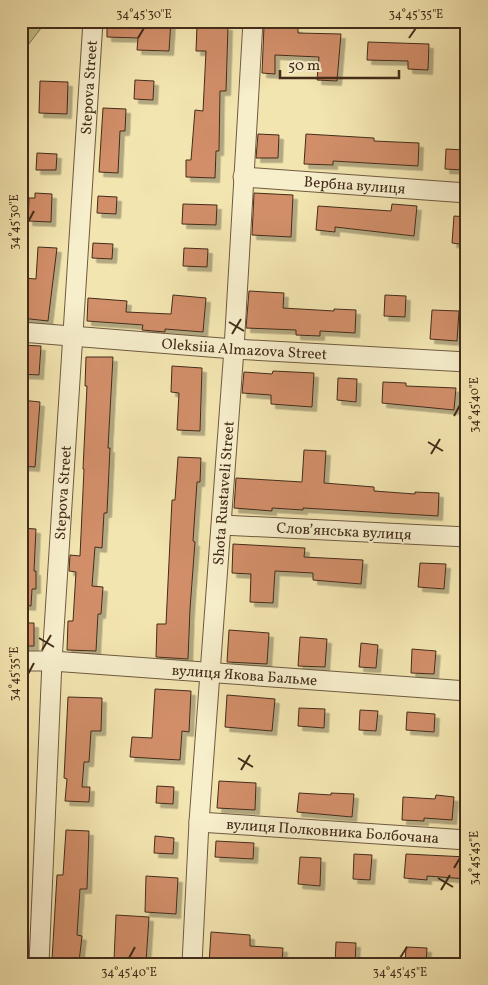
<svg xmlns="http://www.w3.org/2000/svg" width="488" height="985" font-family="Vollkorn,serif">
<defs>
<filter id="shadow"><feDropShadow dx="4.5" dy="4.5" stdDeviation="0" flood-color="#0004"/></filter>
</defs>
<rect width="100%" height="100%" fill="#f3e5b0"/>
<filter id="stains"><feTurbulence type="fractalNoise" baseFrequency=".004" numOctaves="4"/><feColorMatrix values="0 0 0 0 .2 0 0 0 0 .09 0 0 0 0 .02 0 0 0 .5 -.17"/></filter>
<radialGradient id="worn" r=".72"><stop offset=".6" stop-color="#630" stop-opacity="0"/><stop offset="1" stop-color="#630" stop-opacity=".3"/></radialGradient>
<path fill="#c3c286" stroke="#837750" d="M 21,21 L 62,21 L 42,27 L 21,54 Z"/>
<path fill="#d18e69" stroke="#432c1a" filter="url(#shadow)" d="M 107,21 L 171,21 L 169,51 L 137,50 L 138,38 L 107,37 Z
M 197,25 L 228,26 L 226,91 L 220,91 L 219,151 L 216,151 L 215,178 L 186,177 L 186,160 L 191,160 L 195,110 L 203,111 L 206,51 L 196,51 Z
M 264,26 L 298,28 L 298,33 L 341,34 L 337,81 L 317,80 L 319,57 L 275,55 L 275,74 L 262,73 Z
M 368,42 L 429,44 L 428,70 L 408,69 L 408,61 L 367,60 Z
M 135,80 L 154,81 L 153,100 L 134,99 Z
M 40,81 L 68,82 L 67,114 L 39,113 Z
M 103,108 L 126,109 L 125,131 L 120,131 L 118,173 L 99,172 Z
M 258,134 L 279,135 L 278,158 L 256,158 Z
M 306,134 L 374,138 L 374,141 L 419,143 L 418,166 L 333,161 L 333,165 L 304,164 Z
M 446,149 L 464,150 L 463,170 L 445,169 Z
M 37,153 L 57,154 L 56,170 L 36,170 Z
M 35,193 L 52,194 L 51,222 L 28,221 L 29,198 L 35,198 Z
M 254,193 L 293,195 L 291,237 L 252,235 Z
M 98,196 L 117,197 L 116,214 L 97,213 Z
M 183,204 L 217,205 L 216,225 L 182,224 Z
M 392,204 L 417,206 L 414,236 L 335,227 L 335,232 L 316,230 L 318,206 L 391,211 Z
M 454,216 L 467,217 L 467,245 L 452,243 Z
M 93,243 L 113,244 L 112,259 L 92,258 Z
M 38,247 L 57,248 L 48,321 L 21,318 L 23,278 L 36,279 Z
M 184,248 L 208,249 L 207,267 L 183,266 Z
M 249,291 L 284,293 L 283,308 L 334,311 L 334,309 L 356,310 L 355,333 L 320,331 L 320,336 L 296,335 L 296,330 L 246,328 Z
M 173,295 L 206,298 L 203,332 L 165,329 L 165,332 L 142,330 L 143,325 L 87,321 L 88,298 L 127,301 L 126,312 L 171,314 Z
M 385,295 L 406,296 L 405,317 L 384,316 Z
M 432,310 L 459,311 L 457,341 L 430,339 Z
M 21,345 L 41,346 L 39,375 L 21,374 Z
M 86,357 L 113,357 L 108,448 L 110,448 L 107,513 L 104,513 L 102,548 L 95,547 L 92,586 L 103,587 L 101,614 L 98,614 L 96,651 L 67,650 L 68,621 L 73,621 L 76,572 L 69,571 L 70,555 L 80,556 L 84,469 L 83,469 L 87,386 L 85,386 Z
M 172,366 L 202,368 L 200,431 L 177,430 L 179,393 L 171,392 Z
M 273,371 L 314,373 L 312,407 L 271,404 L 271,395 L 242,393 L 244,372 L 272,374 Z
M 338,378 L 357,379 L 356,402 L 337,400 Z
M 383,382 L 406,383 L 406,386 L 456,388 L 454,410 L 382,403 Z
M 21,400 L 40,402 L 35,467 L 21,466 Z
M 304,450 L 326,451 L 324,483 L 374,487 L 374,491 L 415,494 L 415,492 L 439,493 L 438,516 L 303,508 L 303,510 L 272,508 L 272,511 L 234,508 L 236,478 L 302,482 Z
M 178,457 L 201,458 L 200,482 L 197,482 L 193,541 L 195,542 L 190,609 L 188,659 L 156,657 L 157,624 L 166,624 L 172,500 L 175,500 Z
M 21,528 L 36,529 L 34,571 L 36,571 L 36,589 L 32,589 L 31,606 L 21,605 Z
M 233,544 L 305,548 L 304,557 L 363,560 L 361,584 L 313,580 L 313,573 L 275,571 L 273,603 L 250,602 L 251,574 L 232,573 Z
M 420,563 L 446,564 L 444,589 L 418,587 Z
M 21,623 L 34,623 L 34,646 L 21,646 Z
M 229,630 L 269,633 L 267,664 L 227,662 Z
M 300,637 L 327,639 L 325,667 L 298,666 Z
M 361,643 L 378,645 L 376,668 L 359,667 Z
M 412,649 L 436,651 L 434,674 L 411,673 Z
M 155,689 L 191,691 L 189,732 L 182,731 L 180,760 L 130,757 L 132,737 L 152,738 Z
M 227,695 L 275,699 L 272,731 L 225,727 Z
M 68,697 L 102,698 L 101,731 L 91,731 L 89,762 L 84,762 L 82,787 L 90,787 L 89,802 L 65,801 L 67,779 L 64,778 Z
M 299,708 L 325,709 L 324,728 L 298,726 Z
M 360,710 L 378,711 L 376,731 L 359,730 Z
M 407,712 L 435,714 L 434,732 L 406,730 Z
M 219,781 L 256,783 L 255,810 L 217,808 Z
M 157,786 L 174,787 L 173,804 L 156,803 Z
M 299,793 L 331,795 L 331,793 L 354,794 L 352,817 L 297,812 Z
M 436,795 L 454,797 L 452,820 L 424,818 L 424,821 L 402,820 L 403,797 L 435,799 Z
M 66,830 L 89,831 L 87,889 L 80,889 L 77,935 L 82,936 L 79,962 L 52,960 L 57,875 L 63,875 Z
M 155,836 L 174,838 L 173,854 L 154,853 Z
M 216,841 L 254,843 L 253,859 L 215,857 Z
M 354,854 L 372,855 L 370,880 L 353,879 Z
M 406,854 L 467,857 L 467,879 L 427,876 L 427,880 L 404,878 Z
M 300,857 L 321,858 L 320,886 L 298,884 Z
M 146,876 L 178,878 L 176,914 L 145,912 Z
M 116,915 L 149,917 L 146,962 L 114,960 Z
M 211,932 L 250,935 L 250,946 L 283,948 L 282,963 L 249,961 L 249,964 L 209,964 Z
M 336,942 L 356,943 L 355,964 L 335,964 Z
M 406,947 L 427,948 L 426,964 L 405,964 Z"/>
<g fill="none" stroke-linecap="round" stroke-linejoin="round">
<g stroke="#6f5a40" stroke-width="21">
<g id="street">
<path id="s1" d="M 243,177 L 467,193"/>
<path id="s2" d="M 21,332 L 234,349 L 467,362"/>
<path d="M 222,525 L 467,537"/>
<path id="s3" d="M 21,661 L 52,661 L 467,691"/>
<path id="s4" d="M 199,822 L 467,840"/>
<path id="s5" d="M 39,964 L 52,661 L 93,21"/>
<path id="s6" d="M 192,964 L 199,822 L 234,349 L 253,21"/>
</g>
</g>
<use href="#street" stroke="#f7eecc" stroke-width="19"/>
</g>
<path fill="none" stroke="#432c1a" stroke-width="2" d="M 138,38 L 144,28M 409,38 L 416,28M 28,222 L 34,211M 229,322 L 244,331M 232,334 L 241,319M 454,416 L 460,405M 428,442 L 443,451M 431,454 L 440,439M 39,638 L 54,647M 42,650 L 51,635M 28,674 L 34,663M 238,758 L 253,767M 241,770 L 250,755M 454,868 L 460,858M 438,878 L 453,887M 441,890 L 450,875M 129,958 L 135,947M 400,958 L 407,947"/>
<g text-anchor="middle" stroke-width="4" stroke-linejoin="round" paint-order="stroke">
<g font-size="15" fill="#432c1a" stroke="#f7eecc">
<text dy="5" stroke="none"><textPath href="#s5" startOffset="878">Stepova Street</textPath></text>
<text dy="5" stroke="none"><textPath href="#s1" startOffset="112">Вербна вулиця</textPath></text>
<text dy="5" stroke="none"><textPath href="#s2" startOffset="224">Oleksiia Almazova Street</textPath></text>
<text dy="5" stroke="none"><textPath href="#s5" startOffset="472">Stepova Street</textPath></text>
<text dy="5" stroke="none"><textPath href="#s6" startOffset="472">Shota Rustaveli Street</textPath></text>
<text transform="translate(344 531) rotate(3)" y="5">Словʼянська вулиця</text>
<text dy="5" stroke="none"><textPath href="#s3" startOffset="224">вулиця Якова Бальме</textPath></text>
<text dy="5" stroke="none"><textPath href="#s4" startOffset="134">вулиця Полковника Болбочана</textPath></text>
</g>
</g>
<rect width="488" height="985" fill="none" stroke="#f3e5b0" stroke-width="55"/>
<path d="M280 70v8h119v-8" fill="none" stroke="#432c1a" stroke-width="2.5"/>
<text x="288" y="70" font-size="15" fill="#432c1a" stroke="#f7eecc" stroke-width="4" paint-order="stroke">50 m</text>
<rect x="28" y="28" width="432" height="930" fill="none" stroke="#432c1a" stroke-width="2"/>
<g font-size="12" text-anchor="middle" fill="#432c1a">
<text x="144" y="18">34°45'30"E</text>
<text x="416" y="18">34°45'35"E</text>
<text transform="translate(14 222) rotate(-90)" y="4">34°45'30"E</text>
<text transform="translate(474 405) rotate(-90)" y="4">34°45'40"E</text>
<text transform="translate(14 674) rotate(-90)" y="4">34°45'35"E</text>
<text transform="translate(474 858) rotate(-90)" y="4">34°45'45"E</text>
<text x="129" y="976">34°45'40"E</text>
<text x="400" y="976">34°45'45"E</text>
</g>
<rect width="100%" height="100%" filter="url(#stains)"/>
<rect width="100%" height="100%" fill="url(#worn)"/>
</svg>
